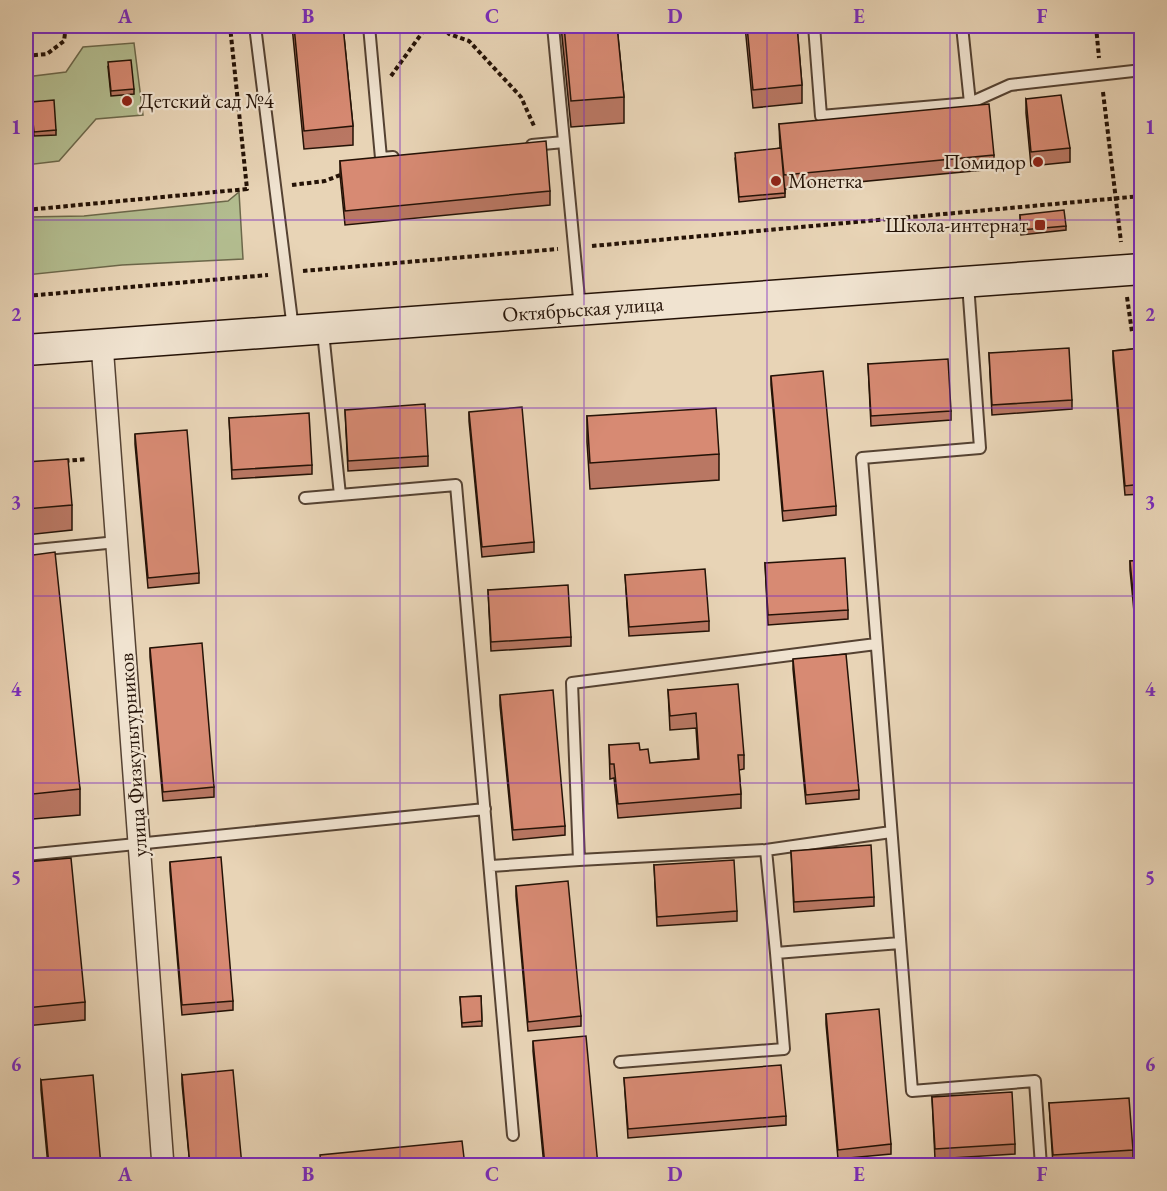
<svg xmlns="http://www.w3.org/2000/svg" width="1167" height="1191" font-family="'EB Garamond',serif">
<rect width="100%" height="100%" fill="#e8d4b6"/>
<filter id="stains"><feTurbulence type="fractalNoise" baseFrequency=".00333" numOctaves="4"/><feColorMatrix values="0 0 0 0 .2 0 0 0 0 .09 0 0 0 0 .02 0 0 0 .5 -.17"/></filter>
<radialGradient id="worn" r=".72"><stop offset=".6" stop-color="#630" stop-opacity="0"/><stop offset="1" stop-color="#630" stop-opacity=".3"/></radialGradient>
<path fill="#b3bd90" stroke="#6c684b" stroke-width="1.5" d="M 134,43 L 143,115 L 96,119 L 59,161 L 26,165 L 26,77 L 66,72 L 83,47 Z
M 239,192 L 243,259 L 122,265 L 26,275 L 26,217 L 84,216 L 228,201 Z"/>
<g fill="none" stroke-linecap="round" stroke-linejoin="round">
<g stroke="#554232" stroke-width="14">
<path id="service" d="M 255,26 L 293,329
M 369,26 L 381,158 L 393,157
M 553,26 L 580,309
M 814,26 L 821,116 L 970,103 L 1010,85 L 1142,70
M 962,26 L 970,103
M 532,145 L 564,142
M 968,284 L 980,448 L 862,458 L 912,1091 L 1035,1081 L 1041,1166
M 323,332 L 340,495
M 305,498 L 456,485 L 513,1135
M 26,551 L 117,542
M 766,850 L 776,953
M 26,855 L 485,809
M 579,860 L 766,850 L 891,832
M 491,866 L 579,860 L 572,683 L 876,644
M 620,1062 L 784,1049 L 776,953 L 900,943"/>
</g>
<g stroke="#554232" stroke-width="24">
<path id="minor" d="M 102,344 L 163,1166"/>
</g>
<g stroke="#241206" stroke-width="33">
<path id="secondary" d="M 26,350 L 1142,269"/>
</g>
<path stroke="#241206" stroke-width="4" stroke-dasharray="4.5 3" stroke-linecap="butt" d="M 442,26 L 449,34 L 469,41 L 521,97 L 534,126
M 1096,26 L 1099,58
M 26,56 L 47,54 L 64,41 L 66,26
M 391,76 L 427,26
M 1103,92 L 1121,242
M 292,185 L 325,181 L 343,174
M 26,210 L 247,189 L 230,26
M 592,246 L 1142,196
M 303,271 L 558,249
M 26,296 L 268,275
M 1127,297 L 1132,332
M 65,461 L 87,459"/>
<use href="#service" stroke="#f0e3d0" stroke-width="10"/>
<use href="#minor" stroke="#f0e3d0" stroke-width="21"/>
<use href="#secondary" stroke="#f0e3d0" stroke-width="30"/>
</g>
<path fill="#b97763" stroke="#241206" stroke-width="1.5" d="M 26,26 L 30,26 L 30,32 L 26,33 Z
M 292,26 L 343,26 L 353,126 L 353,145 L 304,149 Z
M 561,26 L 617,26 L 624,97 L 624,123 L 571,127 Z
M 745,26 L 797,26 L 802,85 L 802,103 L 753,108 Z
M 108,67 L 134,89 L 134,94 L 111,96 Z
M 1026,99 L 1070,148 L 1070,162 L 1031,166 L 1026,113 Z
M 31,102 L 56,130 L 56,135 L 34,136 Z
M 779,124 L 994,155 L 994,169 L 785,189 L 785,197 L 739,202 L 735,158 L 780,148 Z
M 340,161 L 550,191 L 550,205 L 345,225 L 340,175 Z
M 1020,215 L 1066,226 L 1066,230 L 1021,235 Z
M 1142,348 L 1142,494 L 1125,495 L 1113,360 L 1113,351 Z
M 989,353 L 1072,400 L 1072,409 L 992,415 Z
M 868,364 L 951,411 L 951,420 L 871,426 Z
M 771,376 L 836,506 L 836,515 L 783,521 L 771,385 Z
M 345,410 L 428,456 L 428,466 L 348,471 Z
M 469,412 L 534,542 L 534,552 L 482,557 L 469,421 Z
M 587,416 L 719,454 L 719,480 L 590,489 L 587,442 Z
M 229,418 L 312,465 L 312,474 L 232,479 Z
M 135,434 L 199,573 L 199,583 L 148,588 L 135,444 Z
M 26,462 L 72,505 L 72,530 L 26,535 Z
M 26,556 L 80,789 L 80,815 L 33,819 L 26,746 Z
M 1142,560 L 1142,695 L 1130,570 L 1130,561 Z
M 765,563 L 848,610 L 848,619 L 768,625 Z
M 625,575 L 709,621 L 709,631 L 629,636 Z
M 488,590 L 571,637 L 571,646 L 491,651 Z
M 150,648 L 214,787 L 214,797 L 163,801 L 150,657 Z
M 793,659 L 859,790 L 859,799 L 806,804 L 793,669 Z
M 668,690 L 744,755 L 744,769 L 739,770 L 741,794 L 741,808 L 618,818 L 614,778 L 610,779 L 609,745 L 650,763 L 698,759 L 696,728 L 670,730 Z
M 500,695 L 565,826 L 565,835 L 513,840 L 500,705 Z
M 791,851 L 874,897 L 874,906 L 794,912 Z
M 26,862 L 85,1002 L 85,1020 L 26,1026 Z
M 170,862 L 233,1001 L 233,1010 L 182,1015 L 170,871 Z
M 654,865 L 737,911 L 737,921 L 657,926 Z
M 516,886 L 581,1016 L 581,1026 L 528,1031 L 516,896 Z
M 481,996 L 482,1026 L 462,1027 L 460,997 Z
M 826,1014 L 891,1144 L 891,1154 L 838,1159 L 826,1024 Z
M 533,1041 L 598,1166 L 544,1166 L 533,1051 Z
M 182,1075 L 242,1166 L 190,1166 L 182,1084 Z
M 624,1078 L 786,1116 L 786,1125 L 628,1138 Z
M 41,1080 L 101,1166 L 48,1166 L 41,1090 Z
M 932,1097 L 1015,1144 L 1015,1154 L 935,1159 Z
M 1049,1103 L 1133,1150 L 1133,1159 L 1053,1165 Z"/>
<path fill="#d78a73" stroke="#241206" stroke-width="1.5" d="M 294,26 L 343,26 L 353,126 L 304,131 Z
M 564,26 L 617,26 L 624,97 L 571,101 Z
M 747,26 L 797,26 L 802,85 L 753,90 Z
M 131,60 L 134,89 L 111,91 L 108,62 Z
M 1061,95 L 1070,148 L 1031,152 L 1026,99 Z
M 54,100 L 56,130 L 34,132 L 31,102 Z
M 989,104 L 994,155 L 784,175 L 779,124 Z
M 546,141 L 550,191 L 345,211 L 340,161 Z
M 781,148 L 785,193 L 739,197 L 735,153 Z
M 1064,210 L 1066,226 L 1021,230 L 1020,215 Z
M 1069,348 L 1072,400 L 992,405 L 989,353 Z
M 1142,348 L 1142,484 L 1125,486 L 1113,351 Z
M 948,359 L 951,411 L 871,416 L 868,364 Z
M 823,371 L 836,506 L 783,511 L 771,376 Z
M 425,404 L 428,456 L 348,461 L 345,410 Z
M 522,407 L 534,542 L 482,547 L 469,412 Z
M 716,408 L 719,454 L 590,463 L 587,416 Z
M 309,413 L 312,465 L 232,470 L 229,418 Z
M 187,430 L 199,573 L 148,578 L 135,434 Z
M 68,459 L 72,505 L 26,509 L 26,462 Z
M 55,552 L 80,789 L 33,794 L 26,720 L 26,556 Z
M 845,558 L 848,610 L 768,615 L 765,563 Z
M 1142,560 L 1142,686 L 1130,561 Z
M 705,569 L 709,621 L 629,627 L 625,575 Z
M 568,585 L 571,637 L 491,642 L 488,590 Z
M 202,643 L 214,787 L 163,792 L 150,648 Z
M 846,654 L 859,790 L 806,795 L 793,659 Z
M 738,684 L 744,755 L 738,755 L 741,794 L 618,804 L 614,764 L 610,764 L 609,745 L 639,743 L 640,750 L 648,749 L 650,763 L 699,759 L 696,713 L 670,716 L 668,690 Z
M 553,690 L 565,826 L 513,830 L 500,695 Z
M 871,845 L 874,897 L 794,902 L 791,851 Z
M 221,857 L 233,1001 L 182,1005 L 170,862 Z
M 71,858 L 85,1002 L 26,1008 L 26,862 Z
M 734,860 L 737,911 L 657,917 L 654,865 Z
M 568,881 L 581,1016 L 528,1022 L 516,886 Z
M 481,996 L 482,1021 L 462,1023 L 460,997 Z
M 879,1009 L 891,1144 L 838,1150 L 826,1014 Z
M 586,1036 L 598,1166 L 545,1166 L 533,1041 Z
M 781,1065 L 786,1116 L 628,1129 L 624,1078 Z
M 233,1070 L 242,1166 L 190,1166 L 182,1075 Z
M 93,1075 L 101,1166 L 49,1166 L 41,1080 Z
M 1012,1092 L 1015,1144 L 935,1149 L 932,1097 Z
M 1129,1098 L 1133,1150 L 1053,1155 L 1049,1103 Z
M 462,1141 L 465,1166 L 321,1166 L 320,1155 Z"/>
<path fill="none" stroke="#7b2cbf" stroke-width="1.5" stroke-opacity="0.55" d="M 216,26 L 216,1166M 400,26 L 400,1166M 584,26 L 584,1166M 767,26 L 767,1166M 950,26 L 950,1166M 26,220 L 1142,220M 26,408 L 1142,408M 26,596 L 1142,596M 26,783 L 1142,783M 26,970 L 1142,970"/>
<g fill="#8f2418" stroke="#f0e3d0" stroke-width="2">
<circle cx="127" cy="101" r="6"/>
<circle cx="1038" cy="162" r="6"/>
<circle cx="776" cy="181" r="6"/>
<rect x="1034" y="219" width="12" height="12" rx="3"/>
</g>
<g text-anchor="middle" stroke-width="4.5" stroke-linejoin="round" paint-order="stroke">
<g font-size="21" fill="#241206" stroke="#f0e3d0" text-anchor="start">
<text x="139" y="108">Детский сад №4</text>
<text x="1026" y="169" text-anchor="end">Помидор</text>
<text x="788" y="188">Монетка</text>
<text x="1028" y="232" text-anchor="end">Школа-интернат</text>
</g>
<g font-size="21" fill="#241206" stroke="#f0e3d0">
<text transform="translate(583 309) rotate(-4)" y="7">Октябрьская улица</text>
<text transform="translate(133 755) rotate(-94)" y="7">улица Физкультурников</text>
</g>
</g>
<rect width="1167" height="1191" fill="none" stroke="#e8d4b6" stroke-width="66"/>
<rect x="33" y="33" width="1101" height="1125" fill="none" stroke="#7b2cbf" stroke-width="2"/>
<g font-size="20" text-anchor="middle" font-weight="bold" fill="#7b2cbf">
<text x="125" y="23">A</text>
<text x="308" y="23">B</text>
<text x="492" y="23">C</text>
<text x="675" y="23">D</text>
<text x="859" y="23">E</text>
<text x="1042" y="23">F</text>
<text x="16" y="134">1</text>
<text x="1150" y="134">1</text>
<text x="16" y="321">2</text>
<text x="1150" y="321">2</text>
<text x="16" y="509">3</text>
<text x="1150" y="509">3</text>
<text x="16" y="696">4</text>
<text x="1150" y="696">4</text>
<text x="16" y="884">5</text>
<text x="1150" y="884">5</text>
<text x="16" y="1071">6</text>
<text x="1150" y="1071">6</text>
<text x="125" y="1181">A</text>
<text x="308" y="1181">B</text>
<text x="492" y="1181">C</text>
<text x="675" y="1181">D</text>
<text x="859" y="1181">E</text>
<text x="1042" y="1181">F</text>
</g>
<rect width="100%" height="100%" filter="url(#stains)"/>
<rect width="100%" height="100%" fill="url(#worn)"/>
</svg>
